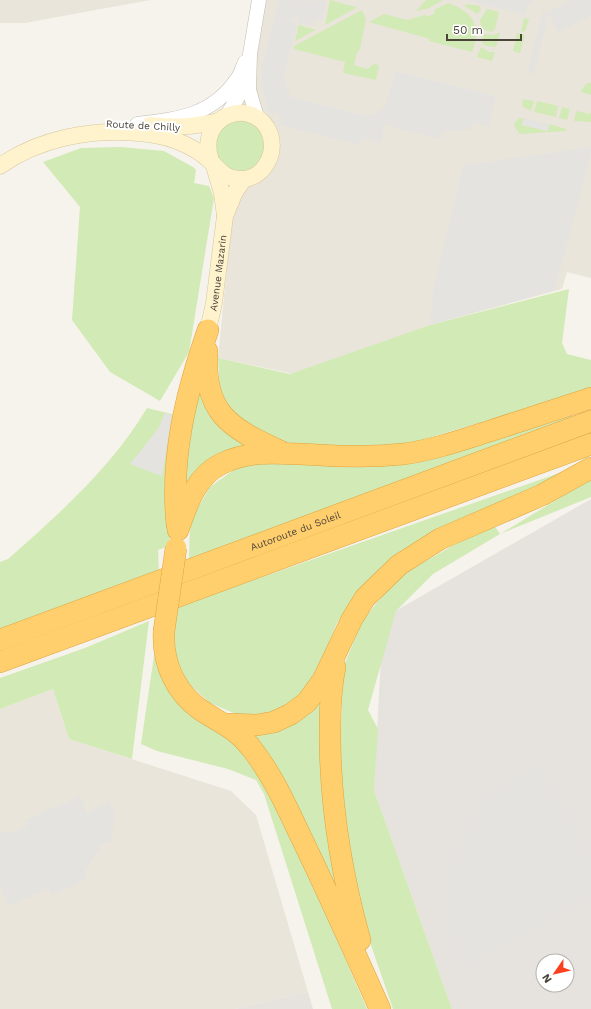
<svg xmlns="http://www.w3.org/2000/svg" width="591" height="1009" font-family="'Work Sans',sans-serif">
<rect width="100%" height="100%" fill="#f6f3ec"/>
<path fill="#eae5da" d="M 0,0 L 150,0 L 25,23 L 0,23 Z
M 253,0 L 591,0 L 591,278 L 567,272 L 562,289 L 430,325 L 294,374 L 218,358 Z
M 53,689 L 69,739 L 231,791 L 256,815 L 308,992 L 235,1009 L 0,1009 L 0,709 Z"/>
<path fill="#e6e2dd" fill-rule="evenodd" d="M 591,499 L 591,1009 L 452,1009 L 374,790 L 383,618 ZM 543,961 L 567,961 L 567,985 L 543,985 Z
M 308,992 L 313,1009 L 235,1009 Z"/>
<path fill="#d2eab5" d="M 330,0 L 356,7 L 356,8 L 325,25 Z
M 426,0 L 443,0 L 429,8 L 416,11 Z
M 448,3 C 474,12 482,26 472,52 L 429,41 L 430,39 L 369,22 L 384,14 L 407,20 L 424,15 L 429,16 L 435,13 L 434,10 Z
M 466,4 L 480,6 L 481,10 L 477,14 L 465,6 Z
M 487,9 L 499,12 L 495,29 L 492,32 L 482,29 L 480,20 Z
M 362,10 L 366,19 L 360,49 L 357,53 L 354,65 L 367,69 L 374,64 L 378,65 L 379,67 L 376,80 L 343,73 L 345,62 L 294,49 L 294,46 Z
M 524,18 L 529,19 L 525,32 L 521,31 Z
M 299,25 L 316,30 L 295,41 Z
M 500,32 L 496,47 L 486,46 L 482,43 L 483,34 L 493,35 Z
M 517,33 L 525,35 L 520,53 L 513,51 Z
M 481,47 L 489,52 L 495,52 L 492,61 L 477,57 Z
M 587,83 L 591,83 L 591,95 L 580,92 Z
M 523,99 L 534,101 L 531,111 L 522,106 Z
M 537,101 L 558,106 L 556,117 L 534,112 Z
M 562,107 L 570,109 L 567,120 L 559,118 Z
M 576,111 L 590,114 L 591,111 L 591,122 L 574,121 Z
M 520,118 L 524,118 L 522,125 L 547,131 L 549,124 L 566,129 L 567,131 L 520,134 L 514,126 L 516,121 Z
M 243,119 C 247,121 256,124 259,128 C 272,148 257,177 232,171 C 227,170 221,164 217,161 C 213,127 211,130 243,119 Z
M 120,147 L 164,151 L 193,167 L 196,170 L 194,183 L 209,186 L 214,198 L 189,352 L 160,401 L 110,372 L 72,320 L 80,207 L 43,162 L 81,148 Z
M 569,289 L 562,343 L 567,354 L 591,360 L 591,389 L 402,446 L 330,451 L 266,438 L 235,416 L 220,392 L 218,358 L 290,374 L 430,325 Z
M 200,380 L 254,446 L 182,498 L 192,420 Z
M 147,408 L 180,416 L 169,546 L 158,550 L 159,574 L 0,631 L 0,562 L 8,559 C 59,514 112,467 147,408 Z
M 576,410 L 571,418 L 189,561 L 190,521 L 210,487 L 235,469 L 263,460 L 332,466 Z
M 582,465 L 403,550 L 364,584 L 337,623 L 314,677 L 296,700 L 267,716 L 243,717 L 210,703 L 187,682 L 175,655 L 170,633 L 174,608 Z
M 591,479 L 591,497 L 500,534 L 433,574 L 396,611 L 368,710 L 378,729 L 374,790 L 452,1009 L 393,1009 L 363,922 L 350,865 L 340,776 L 342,696 L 344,665 L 363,620 L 397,578 L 452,546 L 494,525 L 500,534 Z
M 149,621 L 132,759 L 69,739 L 53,689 L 0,709 L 0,678 L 85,648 Z
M 156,642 L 158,657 L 245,750 L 292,836 L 367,1009 L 332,1009 L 264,794 L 256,780 L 228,769 L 157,751 L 141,744 Z
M 324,693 L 347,921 L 251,735 Z"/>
<path fill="#e5e3e0" d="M 279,0 L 326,1 L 322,21 L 315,20 L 313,26 L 298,23 L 299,15 L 297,15 L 291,20 L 297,23 L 284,78 L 291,97 L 367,116 L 384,109 L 395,71 L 496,96 L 489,127 L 473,122 L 471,129 L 443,132 L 440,139 L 385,125 L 380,143 L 361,138 L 359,145 L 280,125 L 282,120 L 277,112 L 271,115 L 268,109 L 261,83 L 262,66 Z
M 465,0 L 533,0 L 526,8 L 524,15 Z
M 570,0 L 591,0 L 591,16 L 558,32 L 548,11 Z
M 543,11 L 549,13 L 534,74 L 527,72 Z
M 524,118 L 549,124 L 548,131 L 522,125 Z
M 591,147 L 591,154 L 555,290 L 430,325 L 433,290 L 463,165 Z
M 165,413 L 172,415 L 162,476 L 130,464 L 158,429 Z
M 540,765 L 591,856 L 591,898 L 525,936 L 461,969 L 446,921 L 445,886 L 451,858 L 470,821 L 484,800 L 520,774 Z
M 80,796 L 87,813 L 109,801 L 115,813 L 111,843 L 104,842 L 84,873 L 87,879 L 52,895 L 48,889 L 9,906 L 0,888 L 0,832 L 6,830 L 9,834 L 28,825 L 26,820 Z"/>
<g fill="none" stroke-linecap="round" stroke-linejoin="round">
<g stroke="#c2bbae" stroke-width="15">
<path id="tertiary" d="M 227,115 L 238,97 L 243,73
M 257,117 L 249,90 L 250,54 L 259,0
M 137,124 C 178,119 212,116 237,79 C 241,74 242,68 245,62"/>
</g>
<g stroke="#d6c79b" stroke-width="17">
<g id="secondary">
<path d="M 150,125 C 179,128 191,127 219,121"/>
<path d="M 0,166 C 40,138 90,129 138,133 C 151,134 164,136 177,141 C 187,145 202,153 210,161 C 221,170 223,178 240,179 C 263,180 277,154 270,134 C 256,96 195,112 211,161"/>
<path d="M 225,216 L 235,192 L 244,179"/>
<path id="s1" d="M 208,330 L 214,303 L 225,216 L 222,193 L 214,166"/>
</g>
</g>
<g stroke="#e0a43c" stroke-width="22">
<g id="motorway">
<path d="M 207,351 C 204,413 228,427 280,451"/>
<path d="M 177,525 C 170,458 186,393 208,330"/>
<path d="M 178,530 C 187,505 195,477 221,464 C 253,448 285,454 318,455 C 347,457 375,457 403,454 C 434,450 464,439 493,430 C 526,419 559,409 591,398"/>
<path d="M 164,631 C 162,665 177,696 207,714 C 225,725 239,731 252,749 C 274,777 288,810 303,841 C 330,897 355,953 380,1009"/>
<path id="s2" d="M 0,640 L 591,421"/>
<path d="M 0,662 L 591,444"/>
<path d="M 335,667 C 330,692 330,717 330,742 C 331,809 342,876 360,940"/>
<path d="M 227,724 L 257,725 L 274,722 L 291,714 L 307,702 L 323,680 L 352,619 L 365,598 L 399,565 L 440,539 L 542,495 L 591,468"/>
</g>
</g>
<use href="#tertiary" stroke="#fff" stroke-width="14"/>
<use href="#secondary" stroke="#fff3cd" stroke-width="16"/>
<use href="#motorway" stroke="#ffcf6e" stroke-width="21"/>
<g stroke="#e0a43c" stroke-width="22" stroke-linecap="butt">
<path id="motorway-bridge" d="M 164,631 L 176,548"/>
</g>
<use href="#motorway-bridge" stroke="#ffcf6e" stroke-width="21"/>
</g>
<g text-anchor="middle" stroke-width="4" stroke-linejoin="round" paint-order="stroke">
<g font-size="10" fill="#4b4439" stroke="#fff">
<text transform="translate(143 125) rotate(3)" y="4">Route de Chilly</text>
<text dy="4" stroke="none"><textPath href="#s1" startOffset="58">Avenue Mazarin</textPath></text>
<text dy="4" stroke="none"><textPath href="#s2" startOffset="315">Autoroute du Soleil</textPath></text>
</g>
</g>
<g transform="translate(555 973) rotate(236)"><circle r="19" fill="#ffffff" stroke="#b7b4b0"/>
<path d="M0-3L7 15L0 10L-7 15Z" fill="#fc3f1d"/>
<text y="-6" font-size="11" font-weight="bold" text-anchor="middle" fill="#4b4439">N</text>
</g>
<path d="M447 34v6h74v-6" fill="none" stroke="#4b4439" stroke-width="2"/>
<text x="453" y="34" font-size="12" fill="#4b4439" stroke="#ffffff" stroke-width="3" paint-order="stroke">50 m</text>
</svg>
